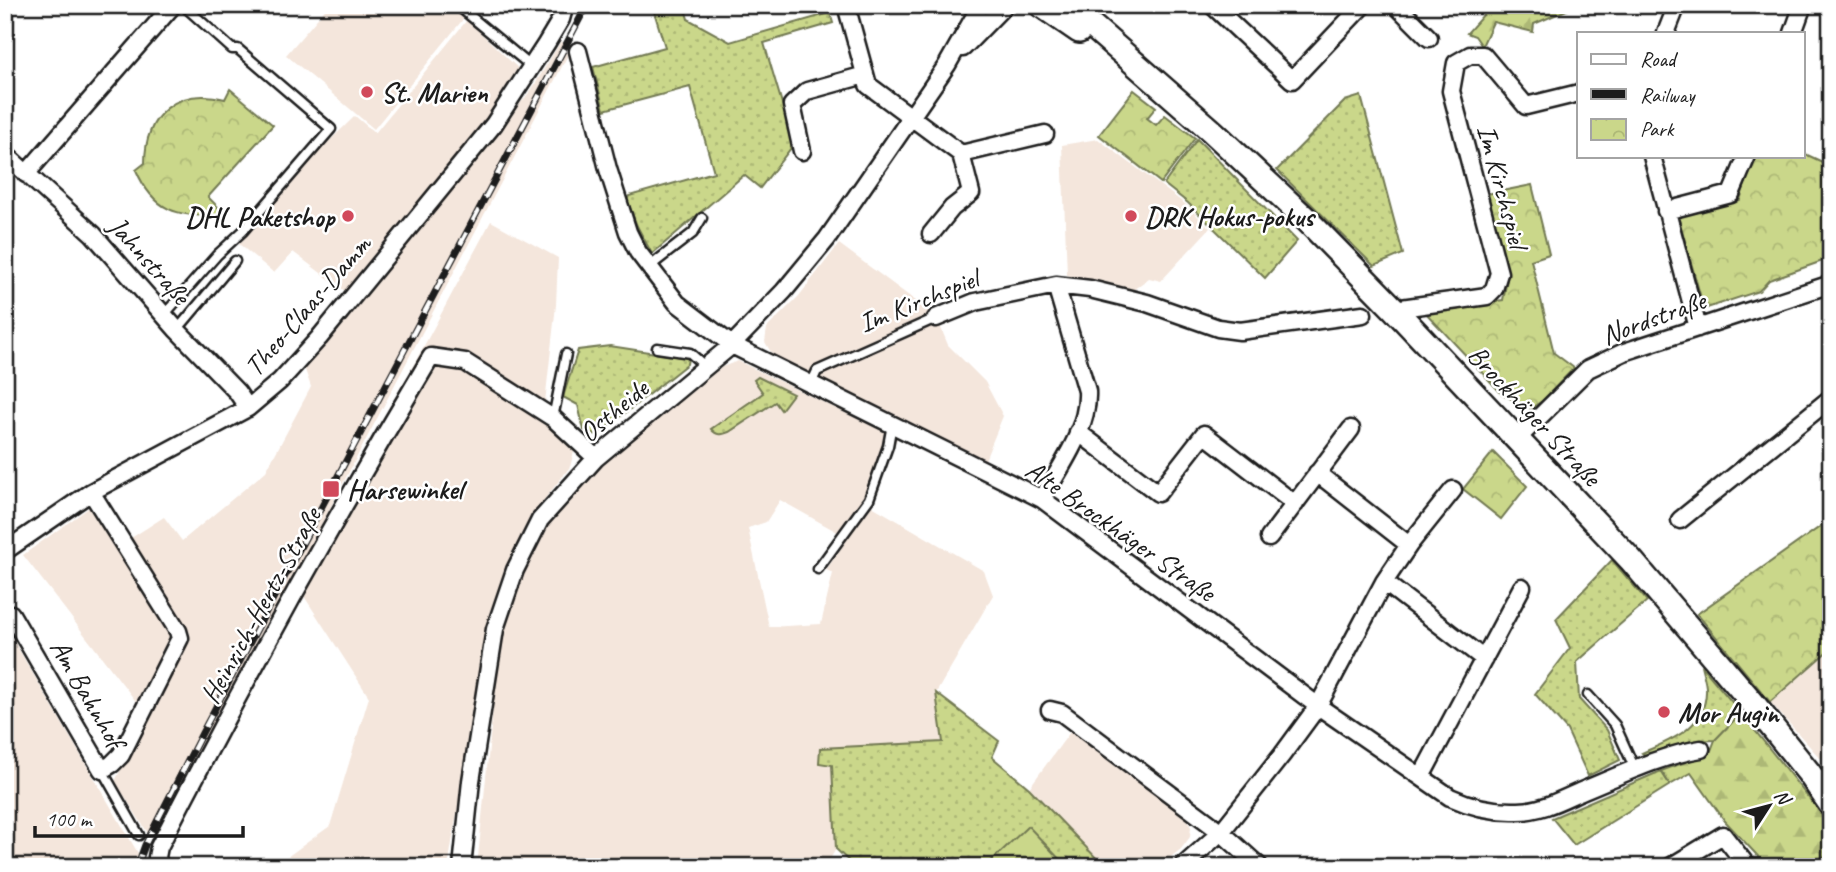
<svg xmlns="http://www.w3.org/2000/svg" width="1836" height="872" font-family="Caveat,sans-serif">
<defs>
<pattern id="grass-dots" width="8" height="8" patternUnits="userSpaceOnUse" patternTransform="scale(1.75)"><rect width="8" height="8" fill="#cad78a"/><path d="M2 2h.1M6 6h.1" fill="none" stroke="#adb876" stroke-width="1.8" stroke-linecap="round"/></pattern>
<pattern id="forest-firs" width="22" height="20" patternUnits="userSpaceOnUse" patternTransform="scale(1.75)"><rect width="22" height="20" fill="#cad78a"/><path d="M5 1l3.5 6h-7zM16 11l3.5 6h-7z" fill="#adb876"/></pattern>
<pattern id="park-crowns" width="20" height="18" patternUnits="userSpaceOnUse" patternTransform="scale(1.75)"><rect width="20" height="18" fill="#cad78a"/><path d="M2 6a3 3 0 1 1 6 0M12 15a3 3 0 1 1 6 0" fill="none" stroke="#adb876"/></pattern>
</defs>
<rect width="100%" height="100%" fill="#fff"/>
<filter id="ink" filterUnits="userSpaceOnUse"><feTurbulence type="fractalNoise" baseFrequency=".0143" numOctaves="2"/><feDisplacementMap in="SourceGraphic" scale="14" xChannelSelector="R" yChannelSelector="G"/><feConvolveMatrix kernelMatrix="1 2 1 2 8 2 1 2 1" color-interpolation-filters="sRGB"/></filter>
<g filter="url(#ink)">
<path fill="#f4e6dc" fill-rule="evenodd" d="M 329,5 L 471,5 L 473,7 L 374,129 L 286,55 Z
M 467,20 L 522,72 L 489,121 L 345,291 L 293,252 L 274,273 L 239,244 L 308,162 L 355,116 L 375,133 Z
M 561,41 L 568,55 L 154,843 L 115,781 L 190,633 L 185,627 L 141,708 L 23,555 L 104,497 L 131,538 L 164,517 L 182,541 L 266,471 L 311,387 L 304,367 L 532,89 Z
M 1098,139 L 1185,204 L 1210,228 L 1161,281 L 1149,278 L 1129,293 L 1067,275 L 1062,145 Z
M 491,221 L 558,258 L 556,305 L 543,420 L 576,444 L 570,467 L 536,510 L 509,562 L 487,628 L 448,867 L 273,867 L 330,826 L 369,697 L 302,593 L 352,480 Z
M 839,244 L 932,313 L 938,321 L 948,345 L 985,382 L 1003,416 L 985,460 L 772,354 L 765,342 L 767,328 L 799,296 Z
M 738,361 L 897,438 L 872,506 L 984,571 L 993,595 L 936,693 L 943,742 L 819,763 L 832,764 L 836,849 L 830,859 L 830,867 L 477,867 L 501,628 L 529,559 L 545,528 L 598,466 L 722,367 ZM 780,500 L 848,538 L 826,570 L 833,573 L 821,624 L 769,627 L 748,528 L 766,522 Z
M 5,626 L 135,848 L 146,867 L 5,867 Z
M 1831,648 L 1831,759 L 1820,758 L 1770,702 Z
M 1070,732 L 1186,817 L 1191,827 L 1190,837 L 1181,849 L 1158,867 L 1105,867 L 1099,862 L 1029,788 Z"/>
<path fill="url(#grass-dots)" stroke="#737a53" stroke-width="2" d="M 652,5 L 684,5 L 688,19 L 730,42 L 830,13 L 833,23 L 764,43 L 794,144 L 760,188 L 744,175 L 652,254 L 637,226 L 627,200 L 629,196 L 714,172 L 690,87 L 604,110 L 593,67 L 665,47 Z
M 1361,96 L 1403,254 L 1374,266 L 1277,170 L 1345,101 Z
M 1197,139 L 1297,241 L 1265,278 L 1188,203 L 1164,184 Z
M 610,346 L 688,358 L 687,364 L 597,435 L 584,430 L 578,405 L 563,397 L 578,350 Z
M 758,377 L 793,394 L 781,410 L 775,402 L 729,432 C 721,435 717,436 711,429 L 763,393 L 754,380 Z
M 1612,560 L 1647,601 L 1577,662 L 1579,699 L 1607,730 L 1620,760 L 1588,776 L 1567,730 L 1535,694 L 1570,648 L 1556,619 Z
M 1701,665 L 1741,713 L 1715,740 L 1691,741 L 1646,756 L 1642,753 C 1670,740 1705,729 1706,692 C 1707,684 1703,674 1701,665 Z
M 936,693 L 999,741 L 992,757 L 1029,788 L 1105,867 L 855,867 L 836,849 L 832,765 L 819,763 L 820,748 L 943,742 Z
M 1661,771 L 1670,785 L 1574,845 L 1552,818 Z"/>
<path fill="url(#forest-firs)" stroke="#737a53" stroke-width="2" d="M 1492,5 L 1578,5 L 1534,24 L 1533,32 L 1493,22 L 1482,46 L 1475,36 L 1467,33 Z
M 1741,713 L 1831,826 L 1831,852 L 1807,867 L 1768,867 L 1725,821 L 1691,773 L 1670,785 L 1661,771 L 1710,753 L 1715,740 Z"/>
<path fill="url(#park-crowns)" stroke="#737a53" stroke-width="2" d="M 230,89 L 273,125 L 208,197 L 223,212 L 220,216 C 178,217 154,212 136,170 L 145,163 C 145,114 177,87 225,99 Z
M 1134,90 L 1156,107 L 1147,118 L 1156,125 L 1165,115 L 1195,138 L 1161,183 L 1099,135 Z
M 1803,153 L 1831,166 L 1831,258 L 1769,280 L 1759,291 L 1704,309 L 1678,216 L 1740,200 L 1754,156 L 1803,156 Z
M 1532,185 L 1549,254 L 1531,260 L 1554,353 L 1574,368 L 1542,401 L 1530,409 L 1502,394 L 1424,311 L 1503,300 L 1508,274 L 1482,195 Z
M 1493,452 L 1527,486 L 1501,519 L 1463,489 Z
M 1831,519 L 1831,648 L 1770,702 L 1697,614 Z"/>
<path fill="#cad78a" stroke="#737a53" stroke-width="2" d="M 1028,826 L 1067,867 L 985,867 Z"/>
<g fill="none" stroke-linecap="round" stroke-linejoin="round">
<g stroke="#1c1c1c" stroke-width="13">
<path id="lane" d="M 457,5 L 532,67
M 649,267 L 693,233 L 702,218
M 164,315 L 217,255 L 243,231 L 331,129 L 238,49 L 232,49 L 183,5
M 177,330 L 235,261
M 657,348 L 690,353 L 705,366
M 811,384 L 817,371 L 936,318
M 553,418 L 566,354
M 818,569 L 869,499 L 888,446 L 892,424
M 1588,695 L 1615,725 L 1635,769
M 102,770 L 139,835"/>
</g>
<g stroke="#1c1c1c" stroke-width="21">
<path id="street" d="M 846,5 L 868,85 L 961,154 L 971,193 L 952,208 L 931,234
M 1212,5 L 1292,80 L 1363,5
M 1396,5 L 1429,38
M 1666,33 L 1677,5
M 1793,33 L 1803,5
M 963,48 L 1005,5
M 578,51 L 608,169 L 628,232 L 638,252 L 677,303 L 732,345 L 1042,499 L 1318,706 L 1450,797 C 1472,807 1494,812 1518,811 C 1540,811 1559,801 1579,792 C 1619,776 1658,756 1701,749
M 802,151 L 792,105 L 807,91 L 865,75
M 5,154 L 93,234 L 177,330 L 237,392 L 248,408
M 961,154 L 1045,134
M 1652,156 L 1698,328
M 26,174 L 173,5
M 1666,211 L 1731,194 L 1747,156
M 1394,309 L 1487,296 L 1494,289 L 1499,273 L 1451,91 L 1456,63 L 1470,55 L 1483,55 L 1526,106 L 1579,93
M 936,318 L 975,302 L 1056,285 L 1090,289 L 1147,303 L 1218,328 L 1240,331 L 1363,314
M 1078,432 L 1158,493 L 1204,434 L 1295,504
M 1517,439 L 1588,369 L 1624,352 L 1831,284
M 1317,473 L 1409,545
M 1042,499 C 1060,467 1089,429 1087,391 L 1056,285
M 1680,520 L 1831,398
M 1269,538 L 1351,429
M 5,551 L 91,492 L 248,408 L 280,381 L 319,338 L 494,124 L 546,44 L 561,19 L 565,5
M 1384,582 L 1484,659
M 11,614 L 102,770 L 112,764 L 121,755 L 180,638 L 178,631 L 91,492
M 1050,710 L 1062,713 L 1221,832 L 1260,867
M 1421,777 L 1522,587
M 160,867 L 157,857 L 159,847 C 244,681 335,517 431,357 L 465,362 L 553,418 L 596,458
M 462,867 L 471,781 L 495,629 L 515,570 L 540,520 L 596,458 L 732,345 L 784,291 L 827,239 L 947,65 L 981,5
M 1182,867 L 1221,832 L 1282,755 L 1318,706 L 1384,582 L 1409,545 L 1453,490
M 1670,867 L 1723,835 L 1748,867"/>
</g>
<g stroke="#1c1c1c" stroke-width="28">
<path id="secondary" d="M 1041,5 L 1079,31
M 1068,5 L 1212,131 L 1307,220 L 1394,309 L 1631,560 L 1752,702 L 1809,773 L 1831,805"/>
</g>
<use href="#lane" stroke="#fff" stroke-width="8"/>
<use href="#street" stroke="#fff" stroke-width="16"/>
<use href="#secondary" stroke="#fff" stroke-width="23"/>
<g stroke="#1c1c1c" stroke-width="7">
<path id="rail" d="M 137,867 L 145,845 L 202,733 L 587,5"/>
</g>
<use href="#rail" stroke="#fff" stroke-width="4.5" stroke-dasharray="13" stroke-linecap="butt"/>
</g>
</g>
<g fill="#d1495b" stroke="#fff" stroke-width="2.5">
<circle cx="367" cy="92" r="7"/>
<circle cx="348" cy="216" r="7"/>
<circle cx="1131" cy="216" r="7"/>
<rect x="322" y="480" width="18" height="18" rx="3.5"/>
<circle cx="1664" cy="712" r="7"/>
</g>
<g text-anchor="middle" stroke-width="5" stroke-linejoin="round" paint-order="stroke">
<g font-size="28" font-weight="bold" fill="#1c1c1c" stroke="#fff" text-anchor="start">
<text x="381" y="102">St. Marien</text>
<text x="334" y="226" text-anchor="end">DHL Paketshop</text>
<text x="1145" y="226">DRK Hokus-pokus</text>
<text x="347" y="499">Harsewinkel</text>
<text x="1678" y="722">Mor Augin</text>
</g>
<g font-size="28" fill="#1c1c1c" stroke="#fff">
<text transform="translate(1503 186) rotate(75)" y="10">Im Kirchspiel</text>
<text transform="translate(150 260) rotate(48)" y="10">Jahnstraße</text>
<text transform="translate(918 300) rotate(-22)" y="10">Im Kirchspiel</text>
<text transform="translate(307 305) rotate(-49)" y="10">Theo-Claas-Damm</text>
<text transform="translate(1653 317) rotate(-20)" y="10">Nordstraße</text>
<text transform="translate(613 410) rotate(-40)" y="10">Ostheide</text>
<text transform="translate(1535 415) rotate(47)" y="10">Brockhäger Straße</text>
<text transform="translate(1121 530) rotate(35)" y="10">Alte Brockhäger Straße</text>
<text transform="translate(260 605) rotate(-61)" y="10">Heinrich-Hertz-Straße</text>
<text transform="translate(88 693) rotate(60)" y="10">Am Bahnhof</text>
</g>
</g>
<rect width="1836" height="872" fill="none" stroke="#fff" stroke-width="28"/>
<rect x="14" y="14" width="1808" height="844" fill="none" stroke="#1c1c1c" stroke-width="2.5" filter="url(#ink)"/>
<rect x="1577" y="32" width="228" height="126" fill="#ffffff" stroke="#a4a4a4" stroke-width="2"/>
<rect x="1591" y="54" width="35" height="10" fill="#ffffff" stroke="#a4a4a4" stroke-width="2"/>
<text x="1640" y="66" font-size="21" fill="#1c1c1c">Road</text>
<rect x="1591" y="89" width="35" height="10" fill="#1c1c1c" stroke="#a4a4a4" stroke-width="2"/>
<text x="1640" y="102" font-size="21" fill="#1c1c1c">Railway</text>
<rect x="1591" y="119" width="35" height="21" fill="url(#park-crowns)" stroke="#a4a4a4" stroke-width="2"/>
<text x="1640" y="136" font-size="21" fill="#1c1c1c">Park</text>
<g transform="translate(1769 806) rotate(54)" stroke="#ffffff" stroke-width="5" paint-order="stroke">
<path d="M0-5L12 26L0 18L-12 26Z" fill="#1c1c1c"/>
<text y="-10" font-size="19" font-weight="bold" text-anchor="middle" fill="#1c1c1c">N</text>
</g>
<path d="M35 826v10h208v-10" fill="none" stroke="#1c1c1c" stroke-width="3.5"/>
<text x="46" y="826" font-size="21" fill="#1c1c1c" stroke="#ffffff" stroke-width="5" paint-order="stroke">100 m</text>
</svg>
